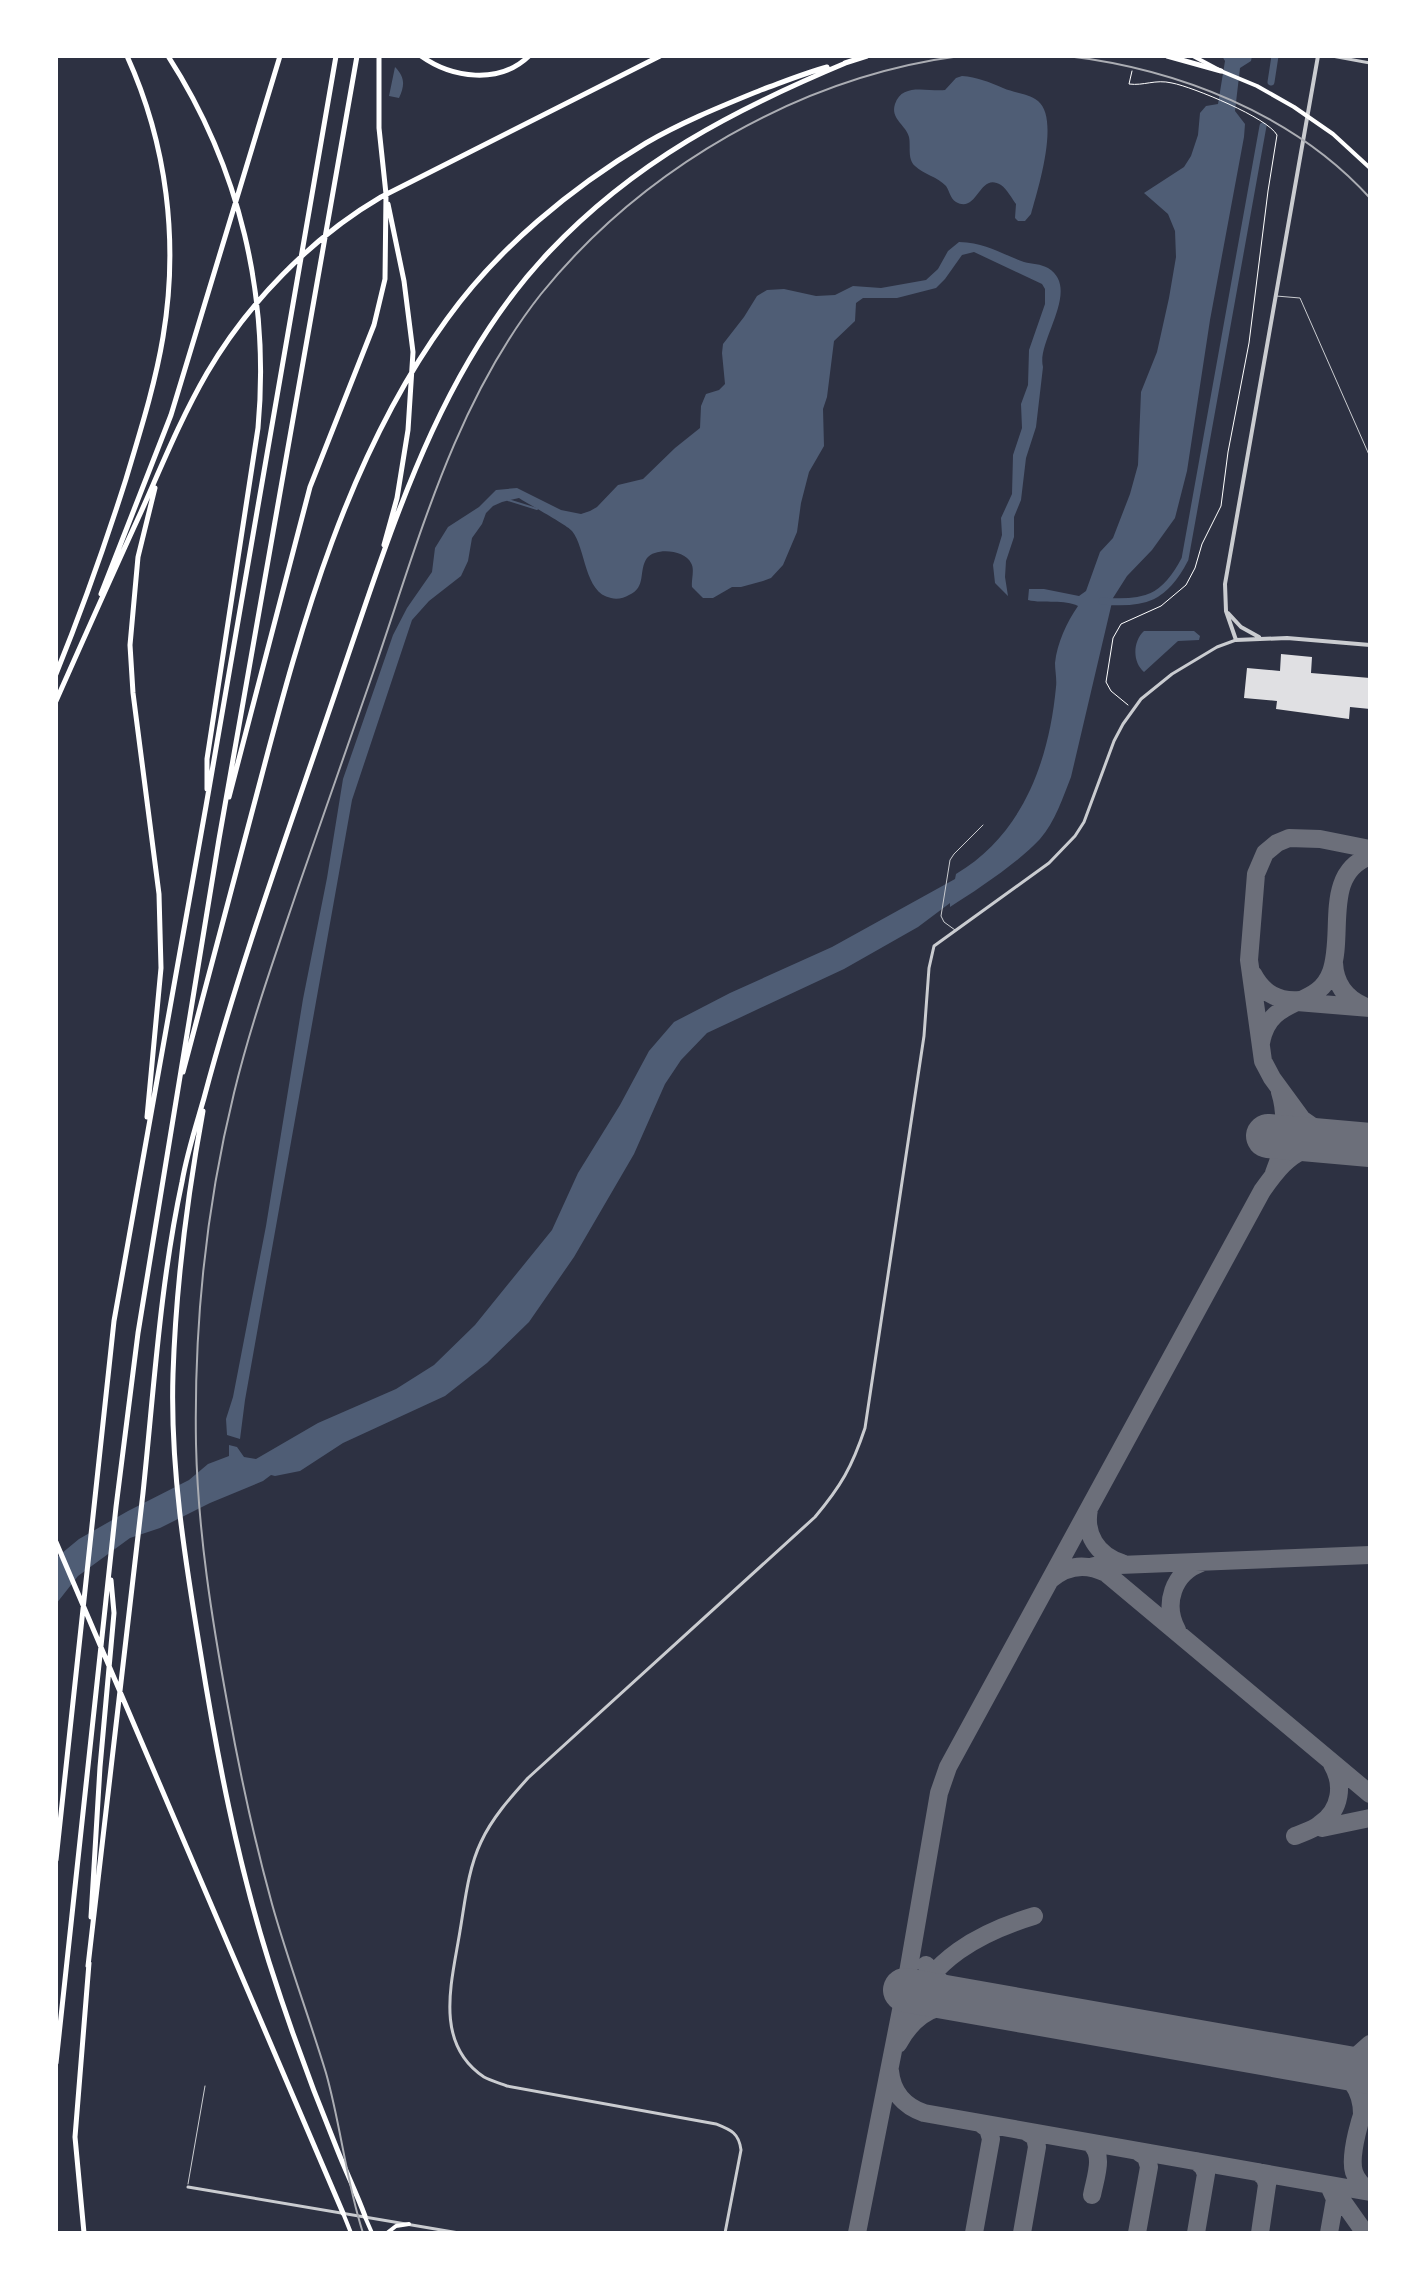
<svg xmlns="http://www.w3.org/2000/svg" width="1426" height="2289" font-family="'Roboto Condensed',sans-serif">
<rect width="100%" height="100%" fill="#2d3142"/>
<path fill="#4f5d75" d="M 1222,56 L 1252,56 L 1251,61 L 1240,68 L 1235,111 L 1245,124 L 1244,137 L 1210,320 L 1187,471 L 1175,518 L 1152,550 L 1127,576 L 1113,598 L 1071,777 C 1063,797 1055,822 1040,839 C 1019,862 977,890 950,907 L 950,903 L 918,927 L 844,969 L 707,1033 L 681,1060 L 665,1084 L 634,1154 L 574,1257 L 529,1322 L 487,1363 L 445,1396 L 343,1443 L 300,1471 L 275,1476 L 271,1475 L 263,1481 L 210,1503 L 160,1528 L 130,1538 L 78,1576 L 56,1604 L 56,1558 L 79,1539 L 128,1511 L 189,1480 L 208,1464 L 229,1456 L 229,1445 L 237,1447 L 244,1457 L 256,1459 L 318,1423 L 396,1389 L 434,1365 L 475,1325 L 552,1230 L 578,1173 L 620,1105 L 649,1051 L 674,1022 L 730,993 L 832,947 L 955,879 L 956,874 C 1023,834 1049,761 1056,687 C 1057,679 1055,671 1055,663 C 1057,643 1067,622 1078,606 C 1065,599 1044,604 1028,600 L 1029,589 L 1044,589 L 1079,596 L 1086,591 L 1100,552 L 1113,538 L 1130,494 L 1138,465 L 1141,392 L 1157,352 L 1169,298 L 1176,257 L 1175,231 L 1168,214 L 1144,193 L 1184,167 L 1191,156 L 1198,135 L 1200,113 L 1206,106 L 1218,104 L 1225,61 Z
M 395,67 C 405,77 405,85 399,98 L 389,96 Z
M 962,76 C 977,77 989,82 1003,88 C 1014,93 1028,93 1038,101 C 1060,119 1038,189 1031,214 L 1025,221 L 1018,221 L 1015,218 L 1016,204 C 1012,199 1007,189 1001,185 C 979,171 978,214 956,202 C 950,198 950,192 946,186 C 938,177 923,174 915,166 C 907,159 911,146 909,137 C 906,125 890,119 895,104 C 902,82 928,92 945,90 L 956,78 Z
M 959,242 C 987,243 999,253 1024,262 C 1032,264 1041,264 1048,268 C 1082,289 1036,341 1043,367 L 1036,427 L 1026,458 L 1021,500 L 1014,517 L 1014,537 L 1006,561 L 1005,577 L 1008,596 L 995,583 L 993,565 L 1002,535 L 1001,518 L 1012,494 L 1013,455 L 1022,428 L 1021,404 L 1028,385 L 1029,350 L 1045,304 L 1045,289 L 1042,284 L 974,252 L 962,255 L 945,279 L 936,288 L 897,298 L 863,298 L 856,303 L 855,321 L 834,341 L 827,397 L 823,409 L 824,446 L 809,472 L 801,503 L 797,532 L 783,565 L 771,578 L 763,581 L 741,587 L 732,587 L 713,598 L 703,598 L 692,587 C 691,580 695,569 691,563 C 685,550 656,547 647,558 C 638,571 647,587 629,595 C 624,598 617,600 611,598 C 584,593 586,548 572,531 C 567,525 528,504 519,498 L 502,502 L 493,506 L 486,513 L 482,524 L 472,538 L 468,561 L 461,576 L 429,601 L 412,620 L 352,800 L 245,1400 L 240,1439 L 227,1435 L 226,1419 L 233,1397 L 266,1226 L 303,999 L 327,878 L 343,779 L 393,635 L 407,608 L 432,572 L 435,548 L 448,527 L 479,507 L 496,490 L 517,488 L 561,510 L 581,514 L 590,511 L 597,507 L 618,485 L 643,479 L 675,448 L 700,428 L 701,406 L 706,394 L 719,390 L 725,384 L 722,353 L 723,344 L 744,317 L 757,296 L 767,290 L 784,289 L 816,296 L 835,295 L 853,286 L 881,288 L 926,280 L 938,269 L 948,251 Z
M 1144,631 L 1194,631 L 1200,636 L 1199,640 L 1178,641 L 1144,672 C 1132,662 1133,641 1144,631 Z"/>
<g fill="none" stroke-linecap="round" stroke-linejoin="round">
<path stroke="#4f5d75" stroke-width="2" d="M 508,500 L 537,509"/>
<path stroke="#4f5d75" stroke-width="7" d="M 1271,82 L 1275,56
M 1102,601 C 1145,605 1165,598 1185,559 L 1263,126"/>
<path stroke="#6c6f7a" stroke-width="18" d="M 1334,963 C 1335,984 1345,998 1364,1006
M 1253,974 C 1263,993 1278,1002 1300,1000
M 1297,1002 L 1370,1008
M 1261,1043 C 1269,994 1318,1010 1331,972 C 1345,934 1322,874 1370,856
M 1341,1140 L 1322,1133 L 1302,1119 L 1272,1078 L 1263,1061 L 1249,960 L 1256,874 L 1265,853 L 1277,843 L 1289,838 L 1320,839 L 1370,849
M 1274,1173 C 1284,1149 1288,1117 1280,1092
M 1089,1509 C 1084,1534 1097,1555 1122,1563
M 1094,1566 L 1370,1555
M 1050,1580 C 1067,1565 1086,1563 1106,1573 L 1370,1794
M 1177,1630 C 1163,1604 1173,1573 1201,1563
M 1322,1828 L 1370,1818
M 1295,1836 C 1304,1832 1313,1830 1320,1824 C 1341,1810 1344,1784 1332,1764
M 926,1965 L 945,1987 L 970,2000
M 906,2014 C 932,1959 978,1933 1034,1916
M 898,2044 C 921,2001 952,2002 995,2006
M 1327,2065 C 1349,2073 1362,2090 1362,2114
M 1327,2065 L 1352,2060 L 1370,2044
M 890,2071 C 892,2092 904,2106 924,2113 L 1370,2192
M 1370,2097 C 1361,2111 1349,2156 1354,2172 C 1357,2181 1362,2186 1370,2191
M 1090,2143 C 1105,2155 1095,2178 1092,2195
M 1196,2161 L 1203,2167 L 1206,2174 L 1196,2233
M 1258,2172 L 1265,2178 L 1267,2185 L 1260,2233
M 1327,2185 L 1336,2192 L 1365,2233
M 857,2233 L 905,1990 L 939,1793 L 948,1767 L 1262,1191 C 1294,1145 1306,1145 1360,1144
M 974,2233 L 991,2139 L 988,2129 L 980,2123
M 1022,2233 L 1037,2147 L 1035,2137 L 1027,2132
M 1137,2233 L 1149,2167 L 1146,2157 L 1137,2151
M 1329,2233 L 1335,2199 L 1330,2188"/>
<path stroke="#6c6f7a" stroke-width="44" d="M 1268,1136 L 1370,1145
M 905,1990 L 1370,2072"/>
</g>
<path fill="#e0e0e3" d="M 1281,654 L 1312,657 L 1311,673 L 1370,678 L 1370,709 L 1350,707 L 1349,719 L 1276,709 L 1277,701 L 1244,698 L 1247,668 L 1280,671 Z"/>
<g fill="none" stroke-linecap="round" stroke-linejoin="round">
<path stroke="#fff" stroke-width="1" d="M 1128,705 L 1111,691 L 1106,682 L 1113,638 L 1121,624 L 1161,606 L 1186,585 L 1195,568 L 1202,544 L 1221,506 L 1228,452 L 1249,343 L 1268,191 L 1277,135 C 1268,118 1193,87 1172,83 C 1155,79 1144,86 1129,84 L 1132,71"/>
<path stroke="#caccd0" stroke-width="1" d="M 1276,296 L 1300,298 L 1370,457
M 955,930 L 944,922 L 941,916 L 950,860 L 954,854 L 983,825
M 188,2184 L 205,2086"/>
<path stroke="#caccd0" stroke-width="3" d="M 1332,56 L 1370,63
M 188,2187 L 459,2233
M 725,2233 L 741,2150 C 739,2133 731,2130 716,2124 L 507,2086 C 500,2083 491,2081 484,2077 C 433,2043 452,1981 460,1931 C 465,1902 468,1869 481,1842 C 492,1818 510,1798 528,1778 L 815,1517 C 841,1486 852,1467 865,1428 L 924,1036 L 929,968 L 934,946 L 1049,863 L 1075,836 L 1084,822 L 1114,741 L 1123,724 L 1141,699 L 1172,674 L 1217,647 L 1236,640"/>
<path stroke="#caccd0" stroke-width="4" d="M 1318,56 L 1225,584 L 1226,611 L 1236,640 L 1287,638 L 1370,645
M 1228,613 L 1241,627 L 1259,637"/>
<path stroke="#fff" stroke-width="4" d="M 343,2213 L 351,2233
M 365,2217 L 372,2233
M 387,2233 L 396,2226 L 409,2224"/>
<path stroke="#fff" stroke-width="4" d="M 1193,56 L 1221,71 L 1257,86 L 1294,107 L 1333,134 L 1370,168"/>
<path stroke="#fff" stroke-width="5" d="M 168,56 C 240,168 270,296 258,428 L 207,759 L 207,789
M 379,56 L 379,128 L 386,194
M 421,56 C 452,78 499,85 529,56
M 1167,56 L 1221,71
M 845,63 L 867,56
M 384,545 L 397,498 L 408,430 L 413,352 L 404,281 L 388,204
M 101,594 L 171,415 L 280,56
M 56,674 C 82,610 105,545 126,479 C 140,432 155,385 163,337 C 179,242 167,144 127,56
M 56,701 C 84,638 112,575 141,512 C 162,465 181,418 207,373 C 247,304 311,238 381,197 L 660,56
M 229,797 L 310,487 L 374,325 L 385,279 L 386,195
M 183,1072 C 209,975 234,879 260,782 C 302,622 348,455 447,319 C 498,248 571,188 646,143 C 682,122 722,106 761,90 C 783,82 805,73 827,67
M 203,1111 C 187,1198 176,1285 173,1374 C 170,1467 185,1559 200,1650 C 217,1756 237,1860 269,1962 C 289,2025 312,2088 337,2149 C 346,2172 357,2194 365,2216
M 147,1117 L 161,968 L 159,894 L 133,693 L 130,645 L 138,557 L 155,488
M 56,1542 L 343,2213
M 56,1860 L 114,1321 L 206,806 L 336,56
M 91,1917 L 100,1767 L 114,1613 L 111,1580
M 88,1966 C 107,1809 125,1651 143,1493 C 154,1389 160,1284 182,1182 C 187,1153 196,1126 204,1098 C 242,955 294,816 341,676 C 392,528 439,368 549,252 C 635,161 733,110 848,62
M 56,2063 L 116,1507 L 138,1333 L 219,839 L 357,56
M 84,2233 L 75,2137 L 89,1963"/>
<path stroke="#abadb3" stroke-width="2" d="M 1067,56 C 1178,69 1294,114 1370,198
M 363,2233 C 346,2181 341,2126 326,2073 C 309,2017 288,1961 272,1904 C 254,1839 240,1774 228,1707 C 212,1620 198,1533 196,1444 C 194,1326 206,1207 234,1093 C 251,1023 275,956 298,888 C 323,816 348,745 373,673 C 418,543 454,404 541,294 C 643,168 800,77 960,56"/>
</g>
<rect width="1426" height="2289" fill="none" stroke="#ffffff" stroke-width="116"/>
</svg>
